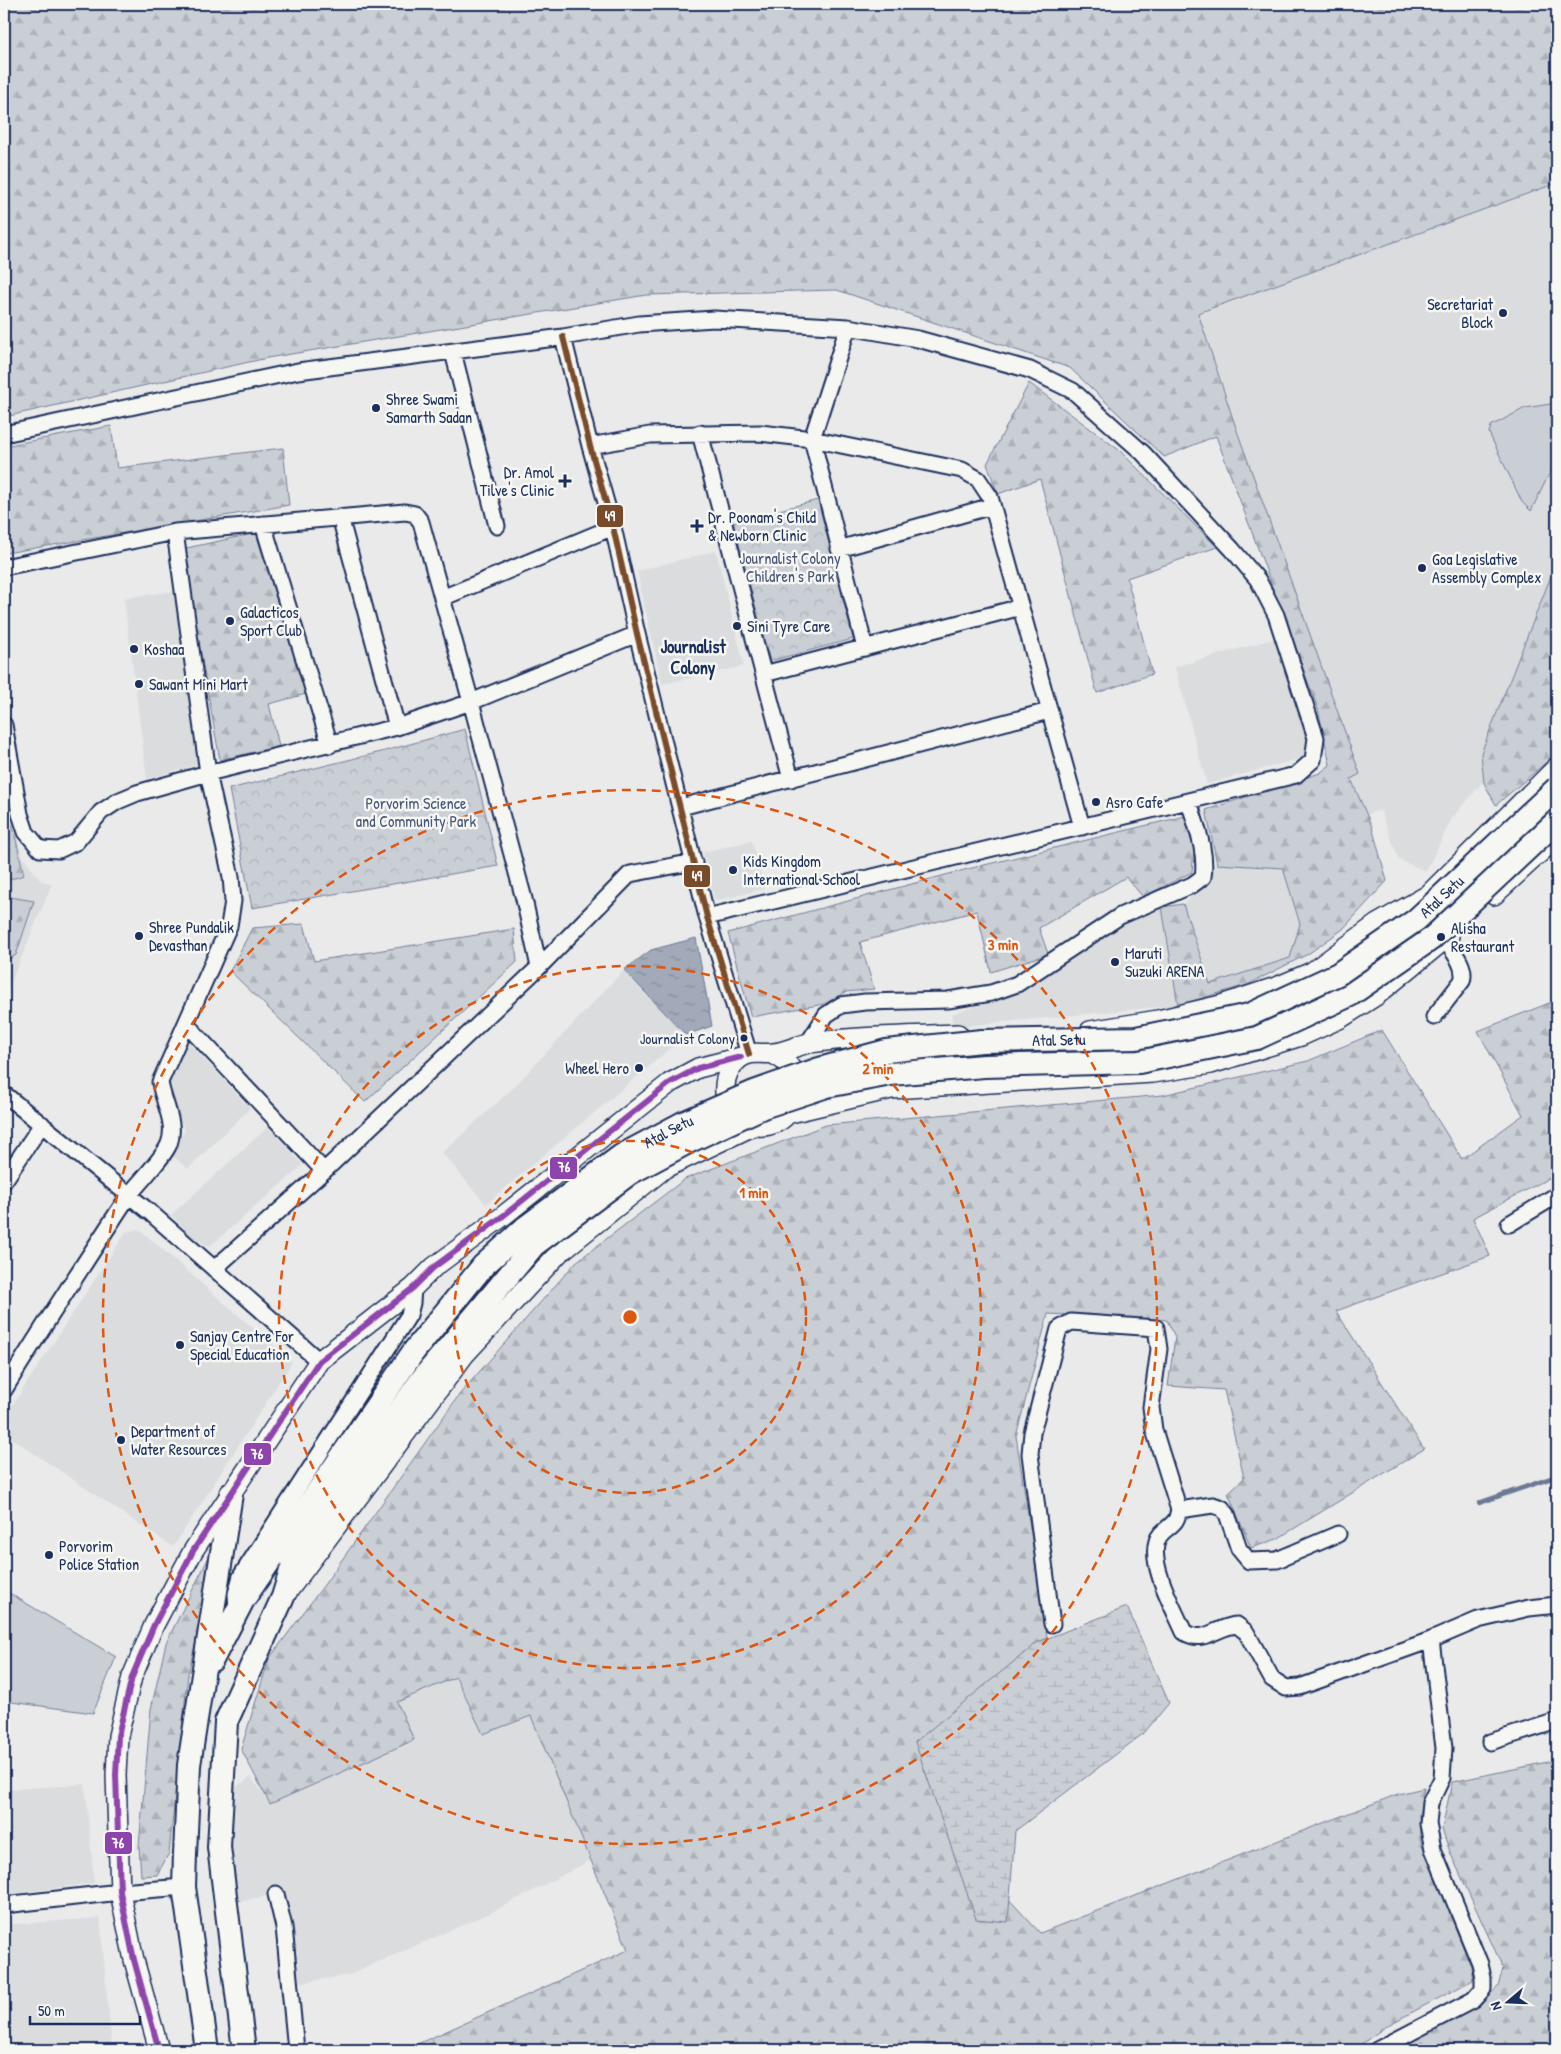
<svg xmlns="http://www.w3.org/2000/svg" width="1561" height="2054" font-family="'Patrick Hand',sans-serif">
<defs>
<pattern id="forest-firs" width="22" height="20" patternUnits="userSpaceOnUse" patternTransform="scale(1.25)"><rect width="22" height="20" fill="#caced5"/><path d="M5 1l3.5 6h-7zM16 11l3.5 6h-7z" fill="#adb1b9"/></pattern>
<pattern id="wetland-marsh" width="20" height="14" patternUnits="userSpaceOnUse" patternTransform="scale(1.25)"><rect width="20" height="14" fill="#caced5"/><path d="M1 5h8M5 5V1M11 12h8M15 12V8" fill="none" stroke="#adb1b9"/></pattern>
<pattern id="park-crowns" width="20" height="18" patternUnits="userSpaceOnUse" patternTransform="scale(1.25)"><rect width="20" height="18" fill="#caced5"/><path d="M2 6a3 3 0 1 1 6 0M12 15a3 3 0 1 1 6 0" fill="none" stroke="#adb1b9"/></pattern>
<pattern id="water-ripples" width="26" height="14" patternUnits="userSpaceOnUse" patternTransform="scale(1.25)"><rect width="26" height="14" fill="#a2aaba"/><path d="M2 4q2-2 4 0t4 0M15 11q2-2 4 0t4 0" fill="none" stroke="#838b9a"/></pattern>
</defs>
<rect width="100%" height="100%" fill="#e9eae9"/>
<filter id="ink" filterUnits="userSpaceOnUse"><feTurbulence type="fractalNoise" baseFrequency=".02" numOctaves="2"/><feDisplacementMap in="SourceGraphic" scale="10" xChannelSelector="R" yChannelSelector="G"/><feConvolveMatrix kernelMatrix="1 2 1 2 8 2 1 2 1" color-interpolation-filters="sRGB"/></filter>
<g filter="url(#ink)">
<path fill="#dadcde" d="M 1557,183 L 1557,708 L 1494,769 L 1452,818 L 1426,871 L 1399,860 L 1380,810 L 1359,817 L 1346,780 L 1360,774 L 1236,428 L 1198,313 Z
M 716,551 L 744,666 L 662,684 L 637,571 Z
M 176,591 L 199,764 L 147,779 L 124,598 Z
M 1277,638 L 1309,738 L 1306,757 L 1207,784 L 1175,667 Z
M 4,784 L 6,800 L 23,857 L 40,880 L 52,884 L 9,987 L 4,983 Z
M 752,841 L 764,889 L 715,901 L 703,852 Z
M 1217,864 L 1283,868 L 1300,924 L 1290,958 L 1210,984 L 1183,904 L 1207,883 Z
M 1162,907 L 1178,1005 L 953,1027 L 952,1014 L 1014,994 L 1105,930 Z
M 624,970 L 686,1035 L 486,1204 L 442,1153 L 514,1087 Z
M 188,1042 L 250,1108 L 188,1169 L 173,1156 L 185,1130 L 164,1084 Z
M 268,1127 L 303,1165 L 210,1246 L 195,1240 L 171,1215 Z
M 139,1229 L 292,1362 L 173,1547 L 4,1433 L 4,1418 L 126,1232 Z
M 456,1677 L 483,1734 L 531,1716 L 591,1860 L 492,1912 L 349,1975 L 298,1983 L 281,1892 L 230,1904 L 227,1793 L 251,1777 L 270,1803 L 413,1740 L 397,1702 Z
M 85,1784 L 94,1883 L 4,1895 L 4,1790 Z
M 100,1918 L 112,2050 L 4,2050 L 4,1925 Z"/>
<path fill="#caced5" stroke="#727e9a" d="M 1551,404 L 1557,407 L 1557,458 L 1531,511 L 1522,502 L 1489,433 L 1491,426 L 1525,408 Z
M 4,1590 L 116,1657 L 93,1713 L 4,1701 Z"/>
<path fill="url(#forest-firs)" stroke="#727e9a" d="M 4,4 L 1557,4 L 1557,183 L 1198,313 L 1236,428 L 1360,774 L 1351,779 L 1372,827 L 1387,881 L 1343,929 L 1308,954 L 1247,985 L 1178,1005 L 1162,907 L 1183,904 L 1210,984 L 1290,958 L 1300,924 L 1283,868 L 1217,864 L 1206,810 L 1320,773 L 1330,765 L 1318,709 L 1216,436 L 1164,457 L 1070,368 L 837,290 L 646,295 L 267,358 L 4,417 Z
M 1029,383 L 1119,450 L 1217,547 L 1127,578 L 1152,674 L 1097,693 L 1040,479 L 998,494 L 987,464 Z
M 111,426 L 117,468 L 283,448 L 289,505 L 6,553 L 4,541 L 4,446 Z
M 256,533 L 306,694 L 269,704 L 279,746 L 220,760 L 182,549 Z
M 1557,573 L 1557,753 L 1496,805 L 1484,783 L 1481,753 L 1551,576 Z
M 4,810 L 13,827 L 24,875 L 4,881 Z
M 1185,816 L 1194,850 L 1192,872 L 1143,897 L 1126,877 L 1039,928 L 1048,954 L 991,972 L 977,911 L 860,942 L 874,989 L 846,992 L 824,1004 L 751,1017 L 728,933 L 968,869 Z
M 4,896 L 34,901 L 16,955 L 4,962 Z
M 304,924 L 314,961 L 514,929 L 517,962 L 365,1102 L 230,971 L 252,928 Z
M 1557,1000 L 1557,1174 L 1473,1218 L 1490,1256 L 1336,1311 L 1424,1449 L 1277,1539 L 1251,1548 L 1228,1493 L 1244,1478 L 1224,1390 L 1168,1386 L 1175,1337 L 1167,1320 L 1048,1314 L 1016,1436 L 1047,1637 L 975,1766 L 993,1882 L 1040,1933 L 1398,1794 L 1424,1788 L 1419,1815 L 1420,1839 L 1471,1967 L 1473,1980 L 1388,2025 L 1353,2050 L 404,2050 L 628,1950 L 531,1716 L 483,1734 L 456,1677 L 397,1702 L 414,1740 L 270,1804 L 241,1749 L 269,1659 L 324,1585 L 459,1395 L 576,1262 L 685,1179 L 826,1125 L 1163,1095 L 1308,1061 L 1382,1030 L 1462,1159 L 1523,1115 L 1478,1031 Z
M 210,1555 L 216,1559 L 188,1674 L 169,1853 L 157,1875 L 141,1876 L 139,1846 L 151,1709 L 166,1643 Z
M 1557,1760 L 1557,2050 L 1389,2050 L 1488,1996 L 1498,1987 L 1503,1968 L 1450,1852 L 1442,1829 L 1452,1782 Z"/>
<path fill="url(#wetland-marsh)" stroke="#727e9a" d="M 1127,1607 L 1169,1703 L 1144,1733 L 1015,1831 L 1008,1922 L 976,1919 L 915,1742 L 1038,1642 Z"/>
<path fill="url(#park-crowns)" stroke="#727e9a" d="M 818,500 L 853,639 L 770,661 L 733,522 Z
M 465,729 L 498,866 L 252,908 L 229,789 L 381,752 Z"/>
<path fill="url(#water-ripples)" stroke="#6c7995" d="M 696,938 L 712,1026 L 686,1035 L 624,970 L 651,950 Z"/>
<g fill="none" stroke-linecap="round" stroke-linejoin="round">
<path stroke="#6c7995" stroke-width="4.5" d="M 1479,1503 L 1557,1476"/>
<g stroke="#1b2f5e" stroke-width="19">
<path id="minor" d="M 848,327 L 812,439 L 865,648
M 563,337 L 590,446 L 613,527 L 637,634 L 707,917 L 749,1054
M 453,352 L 497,526
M 700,433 L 791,779
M 4,434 L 298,371 L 563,337 L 639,324 L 714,319 L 848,327 L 918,339 L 1030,370 L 1073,391 L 1143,453 L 1232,549 L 1258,580 L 1276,615 L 1316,738 L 1313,760 L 1296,775 L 707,917
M 590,446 L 650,435 L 760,433 L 812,439 L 962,470 L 978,479 L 990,497 L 1082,827
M 263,524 L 330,745
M 175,532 L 405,512 L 415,514 L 421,522 L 471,702 L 397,727 L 340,517
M 839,549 L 992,506
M 4,567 L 175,532 L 208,773 L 231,877 L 233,901 L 229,926 L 160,1082 C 163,1103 177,1123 169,1144 C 163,1159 137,1184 127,1198 C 85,1262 44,1325 4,1390
M 442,598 L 613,527
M 764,674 L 1021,607
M 4,725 L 20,814 L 26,832 L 40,849 L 59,850 L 76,842 L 101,812 L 118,801 L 137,793 L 208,773 L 397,727
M 681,807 L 1049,711
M 539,967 L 524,899 L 471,702 L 637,634
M 1434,1017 L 1462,981 C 1467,967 1453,951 1445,940
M 187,1025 L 324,1171 L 214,1269
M 808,1043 L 826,1015 L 841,1005 L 865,1002 L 948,1000 L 991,993 L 1017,984 L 1120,916 L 1192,885 L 1203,877 C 1207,851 1196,826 1189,801
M 4,1094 L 152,1214 L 319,1361
M 324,1171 L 539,967 L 630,874 L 694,862
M 4,1181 L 42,1124
M 1509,1224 L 1557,1195
M 1179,1510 L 1213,1505 L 1222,1508 L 1227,1514 L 1239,1549 L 1249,1561 L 1277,1560 L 1338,1534
M 237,1610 L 236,1594 L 241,1576 L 409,1315 L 412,1303 L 413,1288
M 1052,1624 L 1030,1454 L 1032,1433 L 1059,1329 L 1071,1322 L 1156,1328 L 1159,1349 L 1151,1407 L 1154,1430 L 1179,1510 C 1178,1513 1177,1519 1175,1521 C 1169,1529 1160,1531 1157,1541 C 1149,1565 1174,1609 1184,1632 C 1204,1645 1217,1626 1237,1625 L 1246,1632 L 1272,1679 L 1286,1688 L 1300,1687 L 1431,1640 L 1478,1620 L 1529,1608 L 1557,1605
M 1490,1742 L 1557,1721
M 276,1894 L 284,1927 L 296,2050
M 4,1905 L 120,1892 L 184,1887
M 1377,2050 L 1473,2000 L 1483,1989 L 1483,1978 L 1480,1964 L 1433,1849 L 1428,1824 L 1430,1803 L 1442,1778 L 1444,1748 L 1431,1640"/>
</g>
<g stroke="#1b2f5e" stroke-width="22">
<path id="major" d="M 1494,895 L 1557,837
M 1090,1031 L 1158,1020 L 1221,1005 L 1279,986 L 1312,972 L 1377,924 L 1428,895 L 1557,767
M 773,1054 C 828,1081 779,1151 738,1117 C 729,1110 724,1099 725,1087 C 725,1076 731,1065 740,1058 C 752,1050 761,1055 773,1053 C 786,1052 797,1045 810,1043 C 859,1036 908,1036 958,1034
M 790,1113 L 891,1089 L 1153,1073 L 1211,1064 L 1301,1036 L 1341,1018 L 1377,995 L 1449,936
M 288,1591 L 465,1354 L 559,1253 L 665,1168 L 755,1125
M 159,2050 L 134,1960 L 120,1892 L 116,1775 L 118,1736 L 132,1677 L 154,1625 L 193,1551 L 319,1361 L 413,1288 L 434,1267 L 503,1216 L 670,1083 L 698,1068 L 741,1057"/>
</g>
<g stroke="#1b2f5e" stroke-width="26">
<path id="highway" d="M 212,1660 L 243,1600 L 414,1351 L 483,1266 L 526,1227
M 207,2050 L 184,1887 L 185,1854 L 189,1765 L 231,1494
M 244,2050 L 219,1847 L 226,1722 L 283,1597 L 294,1561 L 422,1379 L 534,1245"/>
</g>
<use href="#minor" stroke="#f6f6f2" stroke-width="15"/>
<use href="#major" stroke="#f6f6f2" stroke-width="19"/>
<use href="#highway" stroke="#f6f6f2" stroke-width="22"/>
<g stroke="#1b2f5e" stroke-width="26" stroke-linecap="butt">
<g id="highway-bridge">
<path id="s1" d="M 526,1227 L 621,1156 L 683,1123 L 754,1092 L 819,1069 L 886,1051 L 982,1041 L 1136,1038 L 1249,1015 L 1338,974 L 1416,920 L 1557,788"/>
<path d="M 534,1245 L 630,1173 L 690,1141 L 763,1107 L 827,1086 L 891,1074 L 984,1066 L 1139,1062 L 1257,1038 L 1350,995 L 1431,939 L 1557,821"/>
</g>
</g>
<use href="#highway-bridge" stroke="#f6f6f2" stroke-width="22"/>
<g stroke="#f6f6f2" stroke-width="10">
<path id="bus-1" d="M 563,337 L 590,446 L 613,527 L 637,634 L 707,917 L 749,1054"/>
</g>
<g stroke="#f6f6f2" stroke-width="10">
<path id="bus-2" d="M 159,2050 L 134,1960 L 120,1892 L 116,1775 L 118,1736 L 132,1677 L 154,1625 L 193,1551 L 319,1361 L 413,1288 L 434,1267 L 503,1216 L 670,1083 L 698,1068 L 741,1057"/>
</g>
<use href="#bus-1" stroke="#7a4b2a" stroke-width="6"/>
<use href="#bus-2" stroke="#8e44ad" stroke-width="6"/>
</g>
</g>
<g fill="none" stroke="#de5710" stroke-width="2.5" stroke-dasharray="9 6">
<circle cx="630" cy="1317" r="176"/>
<circle cx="630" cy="1317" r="351"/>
<circle cx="630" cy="1317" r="527"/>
</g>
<g fill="#1b2f5e" stroke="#f6f6f2" stroke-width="2">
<circle cx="1503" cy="313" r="5"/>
<circle cx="376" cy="408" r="5"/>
<path d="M562.5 473.5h5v5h5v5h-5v5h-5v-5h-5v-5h5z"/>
<path d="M694.5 518.5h5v5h5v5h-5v5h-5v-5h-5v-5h5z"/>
<circle cx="1422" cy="568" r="5"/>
<circle cx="230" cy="621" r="5"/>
<circle cx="737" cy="626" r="5"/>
<circle cx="134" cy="649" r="5"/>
<circle cx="139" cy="684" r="5"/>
<circle cx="1096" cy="802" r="5"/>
<circle cx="733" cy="870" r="5"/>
<circle cx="139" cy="936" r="5"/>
<circle cx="1441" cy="937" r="5"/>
<circle cx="1115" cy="962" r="5"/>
<circle cx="744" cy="1038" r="4.5"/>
<circle cx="639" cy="1068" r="5"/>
<circle cx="180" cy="1345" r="5"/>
<circle cx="121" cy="1440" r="5"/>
<circle cx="49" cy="1555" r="5"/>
</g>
<g text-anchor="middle" stroke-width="5" stroke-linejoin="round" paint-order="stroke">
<g font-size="15" fill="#1b2f5e" stroke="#f6f6f2" text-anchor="end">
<text x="735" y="1044">Journalist Colony</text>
</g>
<g font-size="16" fill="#1b2f5e" stroke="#f6f6f2" text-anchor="start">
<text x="1493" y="310" text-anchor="end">Secretariat<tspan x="1493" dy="18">Block</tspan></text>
<text x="386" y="405">Shree Swami<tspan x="386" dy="18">Samarth Sadan</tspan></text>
<text x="554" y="478" text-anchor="end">Dr. Amol<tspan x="554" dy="18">Tilve's Clinic</tspan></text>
<text x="708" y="523">Dr. Poonam's Child<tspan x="708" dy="18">&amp; Newborn Clinic</tspan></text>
<text x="1432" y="565">Goa Legislative<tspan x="1432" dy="18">Assembly Complex</tspan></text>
<text x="240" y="618">Galacticos<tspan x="240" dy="18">Sport Club</tspan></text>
<text x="747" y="632">Sini Tyre Care</text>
<text x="144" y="655">Koshaa</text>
<text x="149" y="690">Sawant Mini Mart</text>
<text x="1106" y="808">Asro Cafe</text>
<text x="743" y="867">Kids Kingdom<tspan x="743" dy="18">International School</tspan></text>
<text x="149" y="933">Shree Pundalik<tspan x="149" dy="18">Devasthan</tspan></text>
<text x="1451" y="934">Alisha<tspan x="1451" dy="18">Restaurant</tspan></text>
<text x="1125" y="959">Maruti<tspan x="1125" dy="18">Suzuki ARENA</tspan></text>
<text x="629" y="1074" text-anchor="end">Wheel Hero</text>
<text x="190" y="1342">Sanjay Centre For<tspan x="190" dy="18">Special Education</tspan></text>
<text x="131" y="1437">Department of<tspan x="131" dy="18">Water Resources</tspan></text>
<text x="59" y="1552">Porvorim<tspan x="59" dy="18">Police Station</tspan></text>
</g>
<g font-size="16" fill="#47577c" stroke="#f6f6f2">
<text x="790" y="564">Journalist Colony<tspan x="790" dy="18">Children's Park</tspan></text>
<text x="416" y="809">Porvorim Science<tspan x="416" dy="18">and Community Park</tspan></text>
</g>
<g font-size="16" fill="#1b2f5e" stroke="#f6f6f2">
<text dy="6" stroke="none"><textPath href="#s1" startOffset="998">Atal Setu</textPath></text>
<text dy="6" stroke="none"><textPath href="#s1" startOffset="578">Atal Setu</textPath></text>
<text dy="6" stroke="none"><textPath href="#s1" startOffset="172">Atal Setu</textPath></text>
</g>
<g font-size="18" font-weight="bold" fill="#1b2f5e" stroke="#f6f6f2">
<text x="693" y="653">Journalist<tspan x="693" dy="21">Colony</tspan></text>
</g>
</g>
<circle cx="630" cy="1317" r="8" fill="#de5710" stroke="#f6f6f2" stroke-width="2.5"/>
<g font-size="15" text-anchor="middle" font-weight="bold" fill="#de5710" stroke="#f6f6f2" stroke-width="5" stroke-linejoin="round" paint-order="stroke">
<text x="1003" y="950">3 min</text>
<text x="878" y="1074">2 min</text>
<text x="754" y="1198">1 min</text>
</g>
<g stroke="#f6f6f2" stroke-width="2">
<rect x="596" y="504" width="28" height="24" rx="5" fill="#7a4b2a"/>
<rect x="683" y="864" width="28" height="24" rx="5" fill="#7a4b2a"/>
<rect x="549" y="1156" width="29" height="24" rx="5" fill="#8e44ad"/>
<rect x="243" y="1442" width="29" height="24" rx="5" fill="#8e44ad"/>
<rect x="104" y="1831" width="29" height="24" rx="5" fill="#8e44ad"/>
</g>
<g font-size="14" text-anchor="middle" font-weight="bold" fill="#fff">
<text x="610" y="521">49</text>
<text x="697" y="881">49</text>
<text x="564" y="1172">76</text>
<text x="257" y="1459">76</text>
<text x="118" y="1848">76</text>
</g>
<rect width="1561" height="2054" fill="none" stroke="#f6f6f2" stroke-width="20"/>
<rect x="10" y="10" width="1541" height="2034" fill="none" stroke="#1b2f5e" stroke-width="2" filter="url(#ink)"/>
<g transform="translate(1508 2002) rotate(251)" stroke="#f6f6f2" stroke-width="4" paint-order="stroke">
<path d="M0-4L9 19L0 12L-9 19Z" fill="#1b2f5e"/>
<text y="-8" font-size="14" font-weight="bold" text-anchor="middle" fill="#1b2f5e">N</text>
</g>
<path d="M30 2016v8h110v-8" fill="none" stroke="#1b2f5e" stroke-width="2.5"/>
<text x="38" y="2016" font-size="15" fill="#1b2f5e" stroke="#f6f6f2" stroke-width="4" paint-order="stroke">50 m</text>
</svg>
